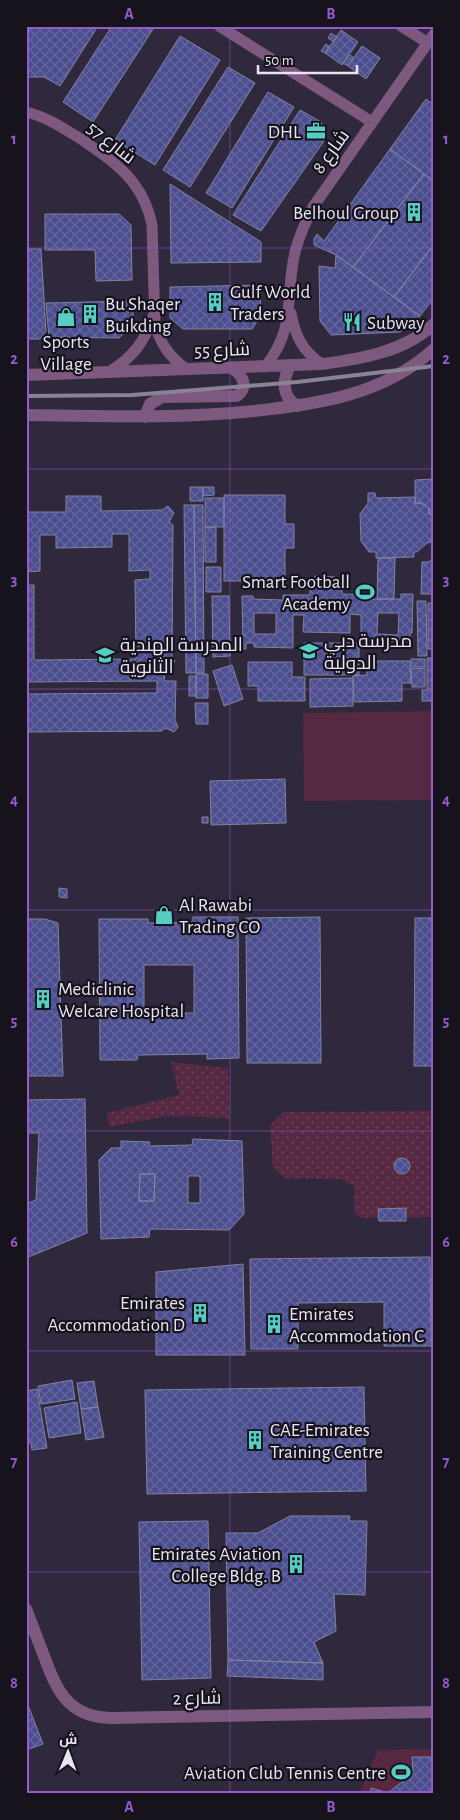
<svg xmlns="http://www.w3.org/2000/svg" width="460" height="1820" font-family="'Alegreya Sans',Cairo,sans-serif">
<defs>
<pattern id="park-dots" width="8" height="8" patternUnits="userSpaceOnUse" patternTransform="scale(1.25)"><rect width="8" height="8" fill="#562841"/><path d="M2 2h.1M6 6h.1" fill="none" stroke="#6e475d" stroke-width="1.8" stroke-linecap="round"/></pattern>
<pattern id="building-cross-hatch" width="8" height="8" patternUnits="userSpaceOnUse" patternTransform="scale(1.25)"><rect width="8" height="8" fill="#4a4d8e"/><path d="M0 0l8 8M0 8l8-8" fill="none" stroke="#64669e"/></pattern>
</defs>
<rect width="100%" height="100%" fill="#30283d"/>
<path fill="url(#park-dots)" d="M 171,1062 L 228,1068 L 229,1118 L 167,1116 L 109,1127 L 107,1113 L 179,1095 Z
M 434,1111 L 434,1217 L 362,1218 L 354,1213 L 354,1186 L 341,1179 L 284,1178 L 273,1167 L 270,1125 L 284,1112 Z"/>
<path fill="#562841" d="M 433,711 L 434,800 L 304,801 L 303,713 Z
M 434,1749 L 434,1794 L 359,1794 L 378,1750 Z"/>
<path fill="url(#building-cross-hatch)" stroke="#80839e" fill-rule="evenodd" d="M 26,26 L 98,26 L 60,86 L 44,77 L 26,77 Z
M 112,26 L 155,26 L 93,122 L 63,102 Z
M 341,30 L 358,42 L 342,65 L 325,53 Z
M 331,33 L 337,37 L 334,42 L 328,38 Z
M 180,36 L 220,60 L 155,165 L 115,140 Z
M 326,44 L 330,47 L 325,53 L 321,51 Z
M 362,46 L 380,58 L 366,79 L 348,66 Z
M 349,54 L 354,58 L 348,66 L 343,63 Z
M 228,67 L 255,83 L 190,187 L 163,170 Z
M 268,92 L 294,107 L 232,208 L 206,193 Z
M 426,99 L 434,105 L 434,181 L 390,149 Z
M 300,110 L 321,122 L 324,141 L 261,231 L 233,215 Z
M 390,149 L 424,174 L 353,267 L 336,255 L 314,245 L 314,239 L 317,234 L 324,241 Z
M 424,174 L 434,181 L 434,244 L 394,297 L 353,267 Z
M 170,184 L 261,242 L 261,262 L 171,263 Z
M 45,214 L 119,214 L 131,225 L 132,280 L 96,281 L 95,250 L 45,250 Z
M 434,244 L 434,298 L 420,316 L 394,297 Z
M 26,249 L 41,249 L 46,331 L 40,339 L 26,339 Z
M 336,255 L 394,297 L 420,316 L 400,332 L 331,335 L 320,321 L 319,266 L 335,268 Z
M 261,285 L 260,317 L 252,329 L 183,329 L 170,318 L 170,287 Z
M 133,301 L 133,324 L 119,338 L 49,337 L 46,303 Z
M 434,479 L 434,539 L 432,539 L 433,514 L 429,514 L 429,508 L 421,503 L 415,503 L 415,480 Z
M 190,487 L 203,487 L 203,501 L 190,501 Z
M 203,487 L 214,487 L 214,495 L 203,496 Z
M 368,493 L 375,493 L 376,498 L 415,497 L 415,503 L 421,503 L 429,508 L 429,514 L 433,514 L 431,542 L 427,543 L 417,552 L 414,552 L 414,557 L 376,558 L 376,552 L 369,552 L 361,541 L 360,514 L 368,503 Z
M 224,495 L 285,495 L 285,524 L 294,524 L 294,548 L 285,548 L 285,581 L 224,581 Z
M 66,496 L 101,496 L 101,511 L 162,510 L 168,506 L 174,513 L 169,522 L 173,525 L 172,658 L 175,661 L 170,668 L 166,665 L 164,681 L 176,681 L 175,720 L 178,727 L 174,732 L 165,728 L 162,731 L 26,732 L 26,694 L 157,693 L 157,681 L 26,682 L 26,585 L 34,585 L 34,660 L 136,659 L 135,580 L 150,579 L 150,570 L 129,571 L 129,534 L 112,534 L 112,547 L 56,548 L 56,535 L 40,535 L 40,571 L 26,572 L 26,512 L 66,512 Z
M 205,498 L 224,498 L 224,527 L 205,527 Z
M 184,505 L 194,505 L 196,673 L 186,673 Z
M 194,505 L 203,505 L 204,673 L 196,673 Z
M 205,527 L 216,527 L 216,562 L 205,562 Z
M 434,556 L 434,594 L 421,594 L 422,562 L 429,562 Z
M 378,558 L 395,558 L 394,599 L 377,599 Z
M 206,567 L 221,567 L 221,592 L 206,592 Z
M 315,576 L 335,577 L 335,586 L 342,586 L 342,594 L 370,595 L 370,599 L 401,599 L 401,594 L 413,594 L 412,633 L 410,633 L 410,642 L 361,640 L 361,615 L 350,614 L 350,633 L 303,632 L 304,615 L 293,615 L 293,648 L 254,647 L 254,643 L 246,643 L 246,649 L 243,649 L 242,596 L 253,596 L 253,599 L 283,600 L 283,595 L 310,595 L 310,588 L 314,588 ZM 254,613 L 276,613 L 276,634 L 254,634 ZM 378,613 L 399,613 L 398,635 L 377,634 Z
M 212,596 L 229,596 L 230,656 L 213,657 Z
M 417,601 L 426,601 L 427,656 L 418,656 Z
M 428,603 L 434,603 L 434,649 L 428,649 Z
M 304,643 L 359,643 L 359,675 L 304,675 Z
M 427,658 L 434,658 L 434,701 L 422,701 L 422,690 L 427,690 Z
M 411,659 L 425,659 L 425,667 L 411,667 Z
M 367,661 L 410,661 L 411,683 L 402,683 L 402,701 L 354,702 L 353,676 L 367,675 Z
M 248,662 L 292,662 L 292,677 L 305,677 L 305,701 L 258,701 L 258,686 L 248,686 Z
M 232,665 L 243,699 L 224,706 L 213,671 Z
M 425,668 L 425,687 L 412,687 L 411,669 Z
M 196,674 L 208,674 L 208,698 L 196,698 Z
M 189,676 L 196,676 L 196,696 L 189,696 Z
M 353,678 L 353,706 L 310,707 L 310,679 Z
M 195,703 L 208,703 L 208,724 L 196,724 Z
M 285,779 L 286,823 L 211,825 L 210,781 Z
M 202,817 L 208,817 L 208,823 L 202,823 Z
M 59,888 L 67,889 L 67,898 L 59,897 Z
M 193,917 L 238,917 L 239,1058 L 207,1059 L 207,1054 L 138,1055 L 137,1060 L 100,1060 L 99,919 L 148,919 L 148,923 L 193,922 ZM 144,965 L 194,965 L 194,1013 L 144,1013 Z
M 320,917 L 321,1063 L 247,1063 L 246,918 Z
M 415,918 L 434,918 L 434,1066 L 414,1066 Z
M 26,919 L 45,919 L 58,923 L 63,1076 L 26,1076 Z
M 85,1099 L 87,1233 L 26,1258 L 26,1204 L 36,1200 L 39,1133 L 26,1133 L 26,1100 Z
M 193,1139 L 242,1141 L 244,1214 L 229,1230 L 150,1229 L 149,1237 L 101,1239 L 99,1160 L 111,1148 L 121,1148 L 121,1141 L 150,1142 L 149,1146 L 192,1145 ZM 140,1174 L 155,1174 L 154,1201 L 139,1201 ZM 188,1176 L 200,1176 L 200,1203 L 188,1203 Z
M394 1166a8 8 0 1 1 16 0a8 8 0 1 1-16 0Z
M 140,1174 L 155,1174 L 154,1201 L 139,1201 Z
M 406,1208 L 406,1221 L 379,1221 L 378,1209 Z
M 430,1257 L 431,1346 L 384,1346 L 384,1302 L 298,1303 L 298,1349 L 251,1349 L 250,1259 Z
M 243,1264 L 245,1355 L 156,1355 L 156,1272 Z
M 72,1380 L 75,1399 L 41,1404 L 38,1386 Z
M 94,1381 L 98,1407 L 81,1409 L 77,1383 Z
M 364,1387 L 366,1491 L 147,1494 L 145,1390 Z
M 37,1389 L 47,1448 L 32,1450 L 31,1443 L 26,1444 L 26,1391 Z
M 77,1402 L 81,1433 L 49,1438 L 44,1408 Z
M 98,1407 L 104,1437 L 86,1440 L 81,1409 Z
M 290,1516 L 350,1516 L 349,1521 L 367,1521 L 365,1595 L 334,1594 L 336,1631 L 314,1642 L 323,1663 L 228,1660 L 226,1533 L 258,1533 Z
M 208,1521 L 211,1678 L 142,1680 L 139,1522 Z
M 228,1660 L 323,1663 L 323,1680 L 227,1676 Z
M 26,1700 L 43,1744 L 26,1750 Z
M 412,1757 L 434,1757 L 434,1794 L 370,1794 L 371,1788 L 388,1793 L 413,1773 Z"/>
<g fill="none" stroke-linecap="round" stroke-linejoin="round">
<path stroke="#7e597f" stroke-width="11" d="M 219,26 L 372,122
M 401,26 L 428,43
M 26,112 C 47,117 63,128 81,139 C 116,163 143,181 152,225 L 155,325 C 161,345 170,357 186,369
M 291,313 C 295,335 302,351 322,364
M 265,367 C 296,328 285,301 294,257 C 297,240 305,223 313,207 L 434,34
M 109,372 C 132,358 145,342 153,316"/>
<path stroke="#7e597f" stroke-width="12" d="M 290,366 C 282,380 282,398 298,406
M 26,375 L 322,364 C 360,359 404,352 434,324
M 26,415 C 102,416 178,419 254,411 C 319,404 383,395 434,349
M 145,417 L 150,404 L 162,397 L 237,396 C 249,386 243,376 232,368
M 26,1609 C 32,1625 38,1640 44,1656 C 57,1691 68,1717 111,1718 L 434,1712"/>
<path stroke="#898395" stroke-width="4" d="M 26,396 L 132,395 L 297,382 L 434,366"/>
</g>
<path fill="none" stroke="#965acc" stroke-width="1" stroke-opacity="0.55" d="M 230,26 L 230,1794M 26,248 L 434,248M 26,469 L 434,469M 26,689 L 434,689M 26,910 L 434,910M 26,1131 L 434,1131M 26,1351 L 434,1351M 26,1572 L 434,1572"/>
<defs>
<g id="office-bare" transform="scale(1.5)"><path d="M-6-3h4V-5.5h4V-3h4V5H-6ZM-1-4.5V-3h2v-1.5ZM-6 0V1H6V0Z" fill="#56cec4" stroke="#16131c" stroke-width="2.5" paint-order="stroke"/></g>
<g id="building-bare" transform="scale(1.5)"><path d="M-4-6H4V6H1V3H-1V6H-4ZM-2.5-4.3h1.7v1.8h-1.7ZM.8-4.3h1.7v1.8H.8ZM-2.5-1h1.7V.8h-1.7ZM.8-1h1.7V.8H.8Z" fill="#56cec4" stroke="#16131c" stroke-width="2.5" paint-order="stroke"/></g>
<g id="shop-bare" transform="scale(1.5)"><path d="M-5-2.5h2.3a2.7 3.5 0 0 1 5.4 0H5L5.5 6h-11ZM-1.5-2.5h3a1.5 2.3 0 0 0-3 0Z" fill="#56cec4" stroke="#16131c" stroke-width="2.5" paint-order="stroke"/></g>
<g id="restaurant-bare" transform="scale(1.5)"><path d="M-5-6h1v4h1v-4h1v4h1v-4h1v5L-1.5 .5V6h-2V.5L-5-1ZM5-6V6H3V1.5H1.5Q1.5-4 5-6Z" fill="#56cec4" stroke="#16131c" stroke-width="2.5" paint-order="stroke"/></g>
<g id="stadium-bare" transform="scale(1.5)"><path d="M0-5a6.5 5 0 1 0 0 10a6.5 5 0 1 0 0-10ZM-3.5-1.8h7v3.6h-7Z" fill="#56cec4" stroke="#16131c" stroke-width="2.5" paint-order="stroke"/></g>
<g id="school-bare" transform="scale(1.5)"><path d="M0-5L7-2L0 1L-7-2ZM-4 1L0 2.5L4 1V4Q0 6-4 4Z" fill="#56cec4" stroke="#16131c" stroke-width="2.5" paint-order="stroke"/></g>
</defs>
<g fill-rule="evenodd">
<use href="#office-bare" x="316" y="131"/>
<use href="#building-bare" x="414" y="212"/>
<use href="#building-bare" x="215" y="302"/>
<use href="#building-bare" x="90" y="314"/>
<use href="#shop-bare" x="66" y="317"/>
<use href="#restaurant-bare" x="352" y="322"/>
<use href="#stadium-bare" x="365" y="592"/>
<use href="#school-bare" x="309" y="651"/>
<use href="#school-bare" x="105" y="655"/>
<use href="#shop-bare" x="164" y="915"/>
<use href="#building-bare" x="43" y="999"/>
<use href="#building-bare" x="200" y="1313"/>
<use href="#building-bare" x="274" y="1324"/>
<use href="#building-bare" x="255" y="1440"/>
<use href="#building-bare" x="296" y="1564"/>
<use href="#stadium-bare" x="401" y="1772"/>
</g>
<g text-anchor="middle" stroke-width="4.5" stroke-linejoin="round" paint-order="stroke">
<g font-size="19" fill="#e9e4f3" stroke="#16131c" text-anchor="start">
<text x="301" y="138" text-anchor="end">DHL</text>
<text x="399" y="219" text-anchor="end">Belhoul Group</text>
<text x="230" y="298">Gulf World<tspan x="230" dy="22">Traders</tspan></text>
<text x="105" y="310">Bu Shaqer<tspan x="105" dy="22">Buikding</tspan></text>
<text x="367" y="329">Subway</text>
<text x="66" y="348" text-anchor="middle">Sports<tspan x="66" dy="22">Village</tspan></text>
<text x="350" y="588" text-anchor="end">Smart Football<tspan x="350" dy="22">Academy</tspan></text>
<text x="324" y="647">مدرسة دبي<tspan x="324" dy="22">الدولية</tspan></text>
<text x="120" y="651">المدرسة الهندية<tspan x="120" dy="22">الثانوية</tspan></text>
<text x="179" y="911">Al Rawabi<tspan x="179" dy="22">Trading CO</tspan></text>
<text x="58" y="995">Mediclinic<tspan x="58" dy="22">Welcare Hospital</tspan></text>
<text x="185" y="1309" text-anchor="end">Emirates<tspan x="185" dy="22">Accommodation D</tspan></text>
<text x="289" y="1320">Emirates<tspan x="289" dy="22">Accommodation C</tspan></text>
<text x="270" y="1436">CAE-Emirates<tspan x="270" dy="22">Training Centre</tspan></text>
<text x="281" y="1560" text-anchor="end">Emirates Aviation<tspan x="281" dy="22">College Bldg. B</tspan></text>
<text x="386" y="1779" text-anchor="end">Aviation Club Tennis Centre</text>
</g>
<g font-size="19" fill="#e9e4f3" stroke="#16131c">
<text transform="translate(112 142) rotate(38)" y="7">شارع 57</text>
<text transform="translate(330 151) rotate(-54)" y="7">شارع 8</text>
<text transform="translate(222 349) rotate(-2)" y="7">شارع 55</text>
<text transform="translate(197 1697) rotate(-1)" y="7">شارع 2</text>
</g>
</g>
<rect width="460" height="1820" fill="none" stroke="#16131c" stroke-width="55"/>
<g transform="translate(68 1752) rotate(1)" stroke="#16131c" stroke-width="4" paint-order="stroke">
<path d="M0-4L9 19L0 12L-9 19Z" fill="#e9e4f3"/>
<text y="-8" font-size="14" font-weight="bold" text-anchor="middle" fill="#e9e4f3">ش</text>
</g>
<path d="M258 65v8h99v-8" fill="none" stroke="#e9e4f3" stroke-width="2.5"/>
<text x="265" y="65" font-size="15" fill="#e9e4f3" stroke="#16131c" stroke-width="4" paint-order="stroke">50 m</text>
<rect x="28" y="28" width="404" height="1764" fill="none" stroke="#965acc" stroke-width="2"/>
<g font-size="16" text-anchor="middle" font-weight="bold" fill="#965acc">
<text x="129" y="19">A</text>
<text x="331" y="19">B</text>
<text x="14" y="144">1</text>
<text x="446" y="144">1</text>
<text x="14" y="364">2</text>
<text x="446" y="364">2</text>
<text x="14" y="585">3</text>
<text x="446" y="585">3</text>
<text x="14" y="805">4</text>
<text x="446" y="805">4</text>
<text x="14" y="1026">5</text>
<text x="446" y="1026">5</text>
<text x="14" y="1247">6</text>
<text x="446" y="1247">6</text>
<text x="14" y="1467">7</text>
<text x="446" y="1467">7</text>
<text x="14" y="1688">8</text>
<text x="446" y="1688">8</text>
<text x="129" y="1812">A</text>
<text x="331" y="1812">B</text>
</g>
</svg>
